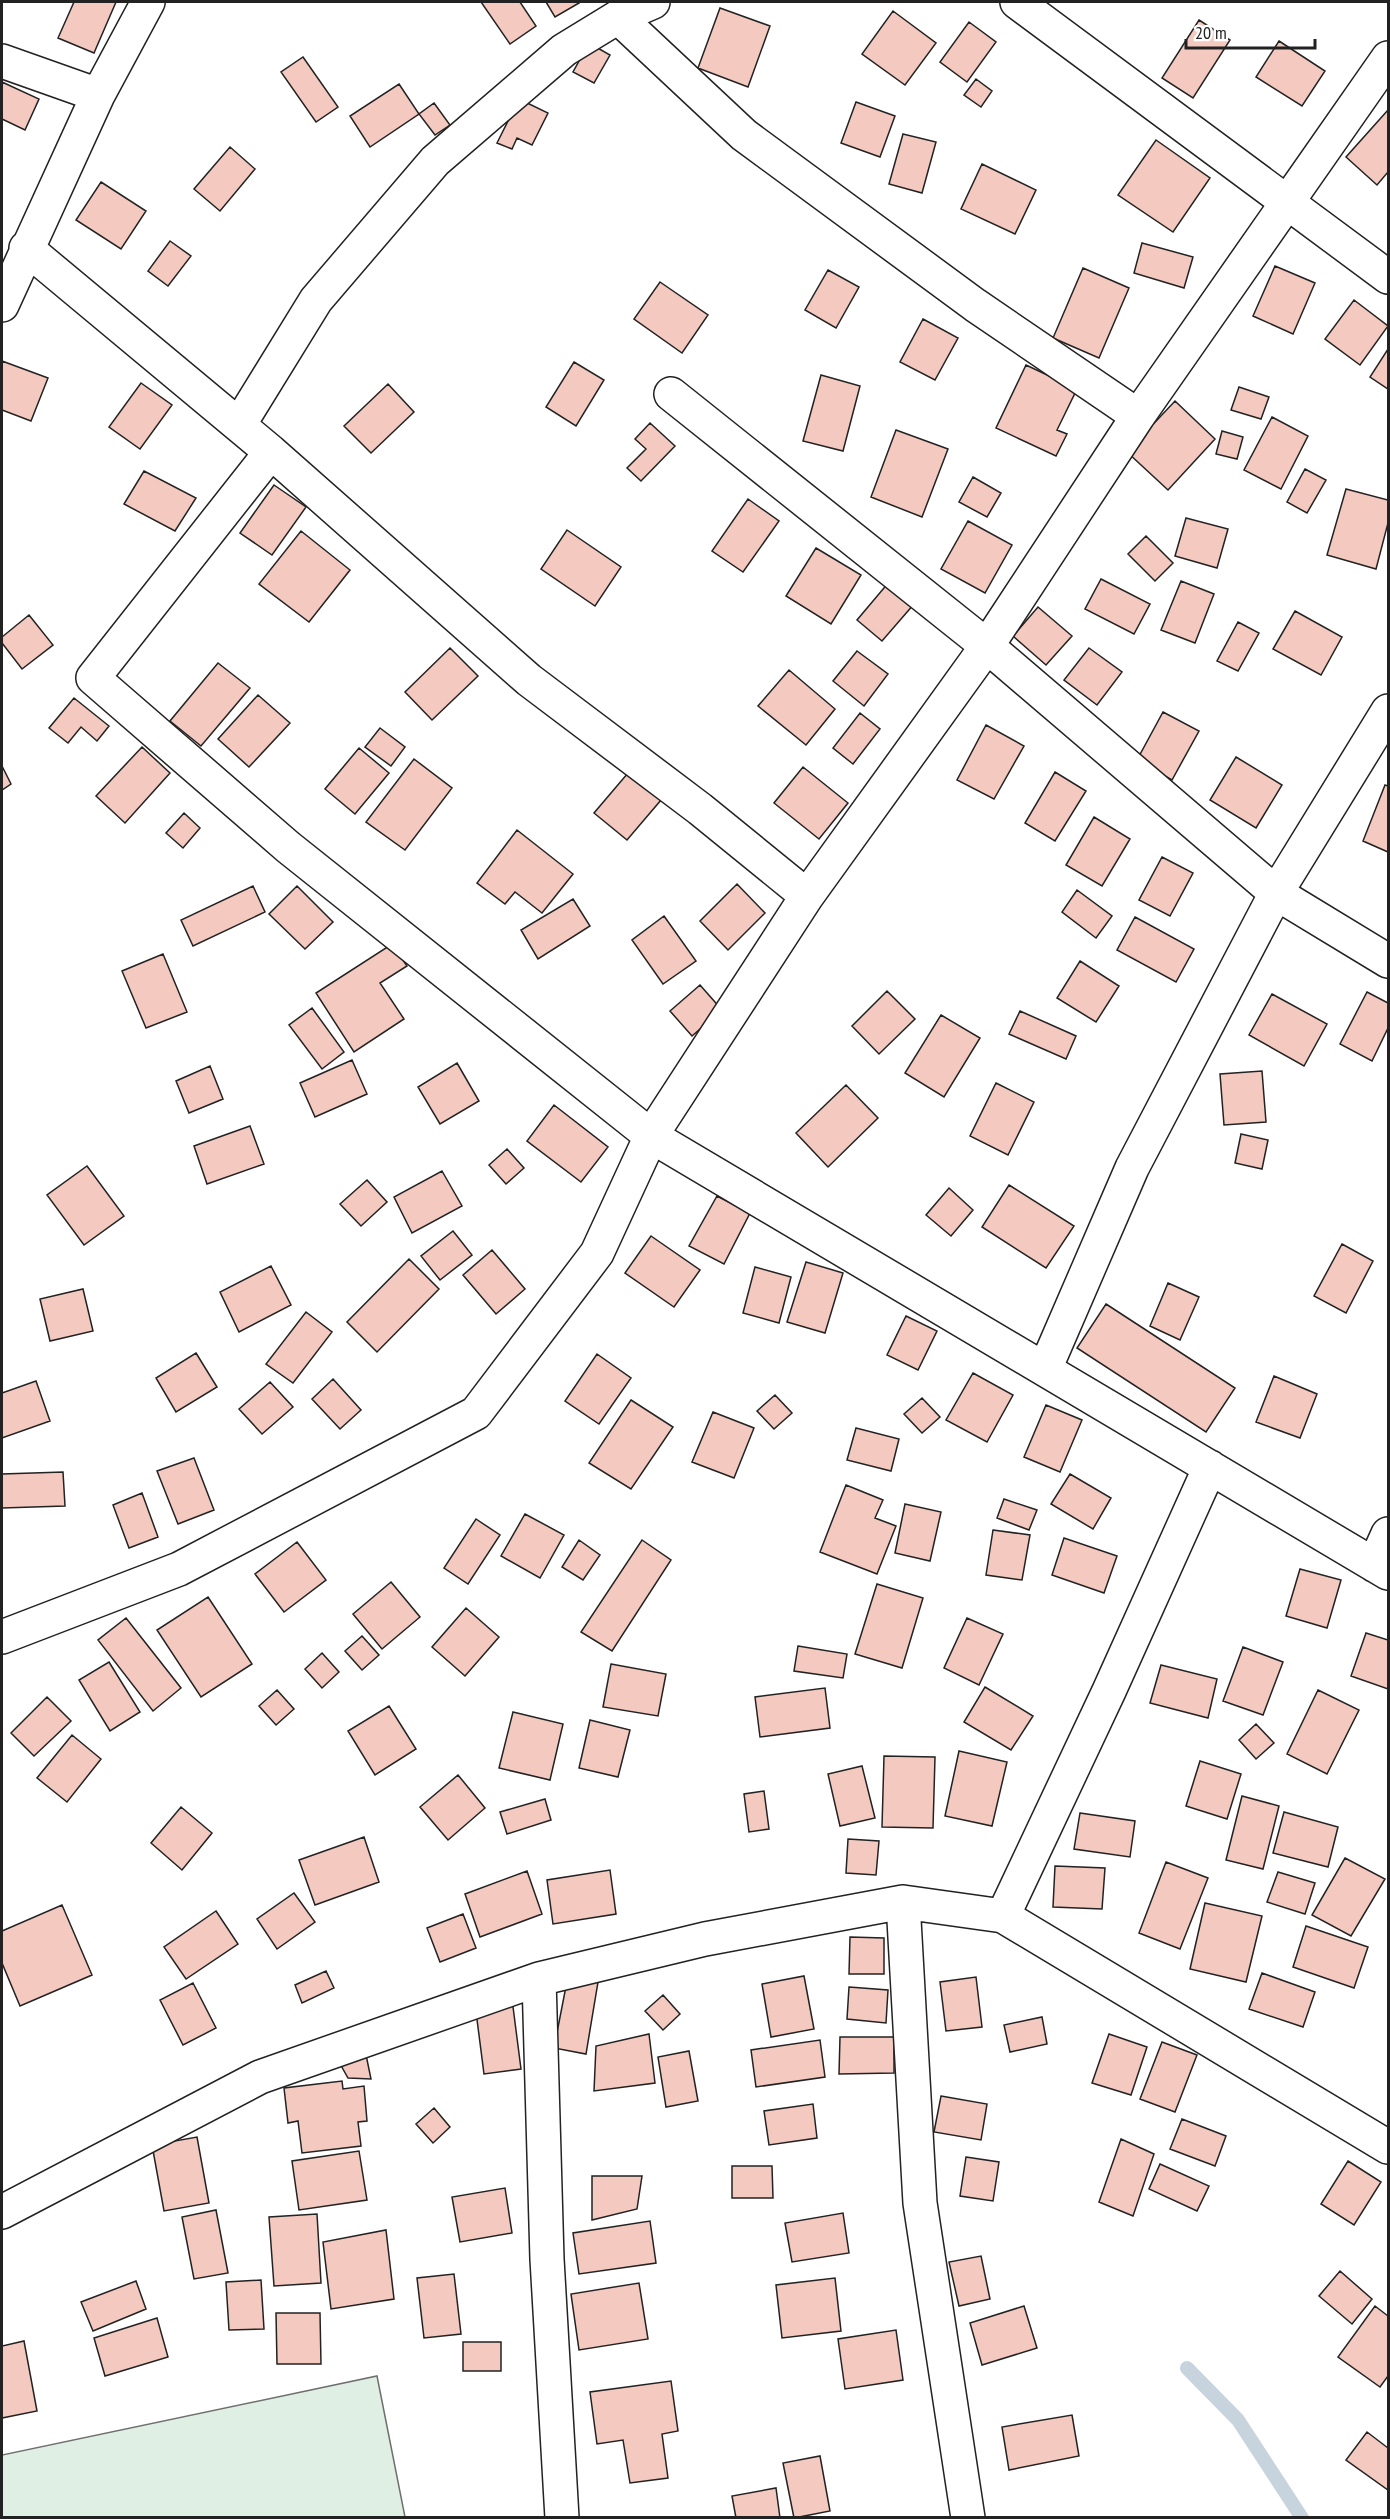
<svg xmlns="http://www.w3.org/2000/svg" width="1390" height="2519" font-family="'PT Sans Narrow',sans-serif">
<rect width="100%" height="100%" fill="#fff"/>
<path fill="#e0efe3" stroke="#6f6f6f" stroke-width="1.5" d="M 377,2376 L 405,2517 L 2,2517 L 2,2455 Z"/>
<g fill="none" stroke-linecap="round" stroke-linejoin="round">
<path stroke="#c7d3dd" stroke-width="14" d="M 1187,2368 L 1238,2420 L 1302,2518"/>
</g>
<path fill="#f3c9c0" stroke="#222" stroke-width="1.5" d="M 74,2 L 116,2 L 94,53 L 58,38 Z
M 481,2 L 520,2 L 536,26 L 510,44 Z
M 546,2 L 578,2 L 579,3 L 555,17 Z
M 720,8 L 770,26 L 748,87 L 698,68 Z
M 893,11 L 936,43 L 905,85 L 862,54 Z
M 1199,20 L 1230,40 L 1193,98 L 1162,78 Z
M 969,22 L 996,42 L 967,82 L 940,62 Z
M 1279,41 L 1325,71 L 1302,106 L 1256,77 Z
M 589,43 L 610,55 L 594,83 L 573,72 Z
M 303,57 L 338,107 L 316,122 L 281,72 Z
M 976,79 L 992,91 L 981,107 L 964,95 Z
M 2,82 L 39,99 L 25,130 L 2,119 Z
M 399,84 L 419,114 L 370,147 L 350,116 Z
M 519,99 L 548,113 L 532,145 L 517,138 L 512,149 L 497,143 Z
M 856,102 L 895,116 L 880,157 L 841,143 Z
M 434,103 L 450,125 L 435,135 L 419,114 Z
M 1388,110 L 1388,172 L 1377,185 L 1346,157 Z
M 903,134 L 936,142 L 922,193 L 889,184 Z
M 1156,140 L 1210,178 L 1173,232 L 1118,195 Z
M 230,147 L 255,169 L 220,211 L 194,189 Z
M 982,164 L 1036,190 L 1015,234 L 961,209 Z
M 101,182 L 146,211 L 121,249 L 76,220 Z
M 170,241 L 191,256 L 168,286 L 148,271 Z
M 1142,243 L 1193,257 L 1184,288 L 1134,273 Z
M 1275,266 L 1315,283 L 1293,334 L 1253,316 Z
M 1083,268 L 1129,288 L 1099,358 L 1053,338 Z
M 828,270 L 859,287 L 836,328 L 805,310 Z
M 660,282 L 708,315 L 682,353 L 634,319 Z
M 1354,300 L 1388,326 L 1360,365 L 1325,339 Z
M 923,319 L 958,338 L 935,380 L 900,362 Z
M 1388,349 L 1388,389 L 1370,377 Z
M 2,361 L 48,378 L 31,421 L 2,410 Z
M 574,362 L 604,380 L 576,426 L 546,407 Z
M 1026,365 L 1077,389 L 1057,430 L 1067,434 L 1056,456 L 996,428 Z
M 821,375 L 860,386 L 843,451 L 803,441 Z
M 141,383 L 172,405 L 140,449 L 109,427 Z
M 388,384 L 414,412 L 371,453 L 344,426 Z
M 1239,387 L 1269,397 L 1261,419 L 1231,410 Z
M 1175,401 L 1215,439 L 1168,490 L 1127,452 Z
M 1272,417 L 1308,436 L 1281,489 L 1244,470 Z
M 650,423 L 675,446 L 641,481 L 627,468 L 646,449 L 635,439 Z
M 896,430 L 948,449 L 922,517 L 871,497 Z
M 1222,431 L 1243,437 L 1237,459 L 1216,454 Z
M 1305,469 L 1326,480 L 1307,513 L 1287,502 Z
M 144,471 L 196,498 L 175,531 L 124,504 Z
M 973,477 L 1001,493 L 987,517 L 959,502 Z
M 274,485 L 306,507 L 272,555 L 240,533 Z
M 1346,489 L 1388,500 L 1388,523 L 1376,569 L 1327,555 Z
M 748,499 L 779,521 L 743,572 L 712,551 Z
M 1186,518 L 1228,529 L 1217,568 L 1175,556 Z
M 968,521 L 1012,545 L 985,593 L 941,569 Z
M 567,530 L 621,567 L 595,606 L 541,569 Z
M 301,531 L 350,570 L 309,622 L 259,584 Z
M 1146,536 L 1173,563 L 1155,581 L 1128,554 Z
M 816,548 L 861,575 L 831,624 L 786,596 Z
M 1101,579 L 1150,604 L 1134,634 L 1085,609 Z
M 1181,581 L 1214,594 L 1195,643 L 1161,630 Z
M 889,582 L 914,604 L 882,641 L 857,620 Z
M 1038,607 L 1072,636 L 1046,665 L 1013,636 Z
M 1295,611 L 1342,637 L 1321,675 L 1273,649 Z
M 29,615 L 53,645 L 22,669 L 2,643 L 2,637 Z
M 1238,622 L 1259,633 L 1238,671 L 1217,661 Z
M 450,648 L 478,676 L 432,720 L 405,692 Z
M 1089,648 L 1122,672 L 1097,705 L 1064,680 Z
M 857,651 L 888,674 L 864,706 L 833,681 Z
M 218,663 L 250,688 L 201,746 L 170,721 Z
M 789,670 L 835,709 L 806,745 L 758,706 Z
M 258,695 L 290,723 L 249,767 L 218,739 Z
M 74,698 L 109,726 L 97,741 L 81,727 L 68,743 L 49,728 Z
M 1163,712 L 1199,731 L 1172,780 L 1137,760 Z
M 860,713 L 880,729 L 853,764 L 833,748 Z
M 986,725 L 1024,746 L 994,799 L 957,780 Z
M 380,728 L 405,747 L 391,766 L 365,747 Z
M 142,747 L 170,773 L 125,823 L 96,796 Z
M 359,748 L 389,773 L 355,814 L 325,789 Z
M 1236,757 L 1282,785 L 1256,828 L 1210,800 Z
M 414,759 L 452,788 L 405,850 L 366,822 Z
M 2,766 L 11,784 L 2,790 Z
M 803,767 L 848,803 L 819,839 L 774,803 Z
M 1055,772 L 1086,791 L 1055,841 L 1025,823 Z
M 628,773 L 661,800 L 627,840 L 594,813 Z
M 1385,785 L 1388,786 L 1388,852 L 1363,841 Z
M 184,813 L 200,828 L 183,848 L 166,833 Z
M 1094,817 L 1130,839 L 1102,886 L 1066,865 Z
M 517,830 L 573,874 L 542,913 L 515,892 L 505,904 L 477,883 Z
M 1162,857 L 1193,873 L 1170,916 L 1139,900 Z
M 737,884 L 765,913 L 728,950 L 700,921 Z
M 253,886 L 265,912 L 193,946 L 181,920 Z
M 297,886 L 333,922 L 305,949 L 269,914 Z
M 1077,890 L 1112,916 L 1096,938 L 1062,912 Z
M 573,899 L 590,926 L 538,959 L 521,930 Z
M 664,916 L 696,961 L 663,984 L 632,940 Z
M 1135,917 L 1194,949 L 1176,982 L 1117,950 Z
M 392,944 L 407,966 L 380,983 L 404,1019 L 354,1052 L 316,993 Z
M 163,954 L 187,1012 L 146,1028 L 122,971 Z
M 1080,961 L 1119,986 L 1096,1022 L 1057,998 Z
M 700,985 L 722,1010 L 692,1036 L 670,1011 Z
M 887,991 L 915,1019 L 879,1054 L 852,1026 Z
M 1367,992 L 1388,1003 L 1388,1028 L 1372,1061 L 1340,1044 Z
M 1272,994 L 1327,1024 L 1304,1066 L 1249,1035 Z
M 312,1008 L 344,1052 L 322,1069 L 289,1025 Z
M 1020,1011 L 1076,1036 L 1066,1059 L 1009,1034 Z
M 941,1015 L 980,1038 L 944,1097 L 905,1073 Z
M 352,1060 L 367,1094 L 315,1117 L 300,1083 Z
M 457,1063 L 479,1101 L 440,1124 L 418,1087 Z
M 210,1066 L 223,1099 L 189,1113 L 176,1081 Z
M 1262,1071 L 1266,1122 L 1224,1125 L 1220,1074 Z
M 996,1083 L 1034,1102 L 1008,1155 L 970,1136 Z
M 846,1085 L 878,1118 L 828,1167 L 796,1133 Z
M 554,1105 L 608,1147 L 581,1182 L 527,1141 Z
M 250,1126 L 264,1164 L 207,1184 L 194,1146 Z
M 1241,1134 L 1268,1140 L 1262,1169 L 1235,1163 Z
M 507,1149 L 524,1168 L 506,1184 L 489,1165 Z
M 87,1166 L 124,1216 L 84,1245 L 47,1195 Z
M 442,1171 L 462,1206 L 412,1233 L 394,1197 Z
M 367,1180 L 387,1202 L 361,1226 L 340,1204 Z
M 1009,1185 L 1074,1226 L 1046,1268 L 982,1227 Z
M 949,1188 L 973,1210 L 951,1236 L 926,1215 Z
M 717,1196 L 750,1213 L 724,1264 L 689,1246 Z
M 453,1231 L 472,1255 L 440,1280 L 421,1256 Z
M 651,1236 L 700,1270 L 674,1307 L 625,1273 Z
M 1342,1244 L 1373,1261 L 1346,1313 L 1314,1296 Z
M 492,1250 L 525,1289 L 496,1314 L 463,1275 Z
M 409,1259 L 439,1289 L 377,1352 L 347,1322 Z
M 806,1262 L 843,1273 L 825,1333 L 787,1322 Z
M 271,1266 L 291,1305 L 239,1332 L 220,1292 Z
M 755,1267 L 791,1277 L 779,1323 L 743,1313 Z
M 1168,1283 L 1199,1297 L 1180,1340 L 1150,1326 Z
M 83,1289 L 93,1331 L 50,1341 L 40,1299 Z
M 1106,1304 L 1235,1388 L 1206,1432 L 1077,1348 Z
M 306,1312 L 332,1332 L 293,1383 L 266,1364 Z
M 906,1316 L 937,1331 L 918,1370 L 887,1355 Z
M 196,1353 L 217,1387 L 176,1412 L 156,1378 Z
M 597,1354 L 631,1378 L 599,1424 L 565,1401 Z
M 973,1373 L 1013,1395 L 987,1442 L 946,1420 Z
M 1274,1376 L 1317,1394 L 1300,1438 L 1256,1422 Z
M 333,1379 L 361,1410 L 340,1429 L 312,1399 Z
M 36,1381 L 50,1421 L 2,1438 L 2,1393 Z
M 270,1382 L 293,1407 L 262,1434 L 239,1409 Z
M 775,1395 L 792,1413 L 774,1429 L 757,1411 Z
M 922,1398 L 940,1417 L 922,1433 L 904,1414 Z
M 631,1400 L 673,1427 L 631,1489 L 589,1463 Z
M 1046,1405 L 1082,1420 L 1060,1472 L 1024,1457 Z
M 713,1412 L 754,1428 L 734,1478 L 692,1462 Z
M 856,1428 L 899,1439 L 891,1471 L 847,1460 Z
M 194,1458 L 214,1510 L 178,1524 L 157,1471 Z
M 63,1472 L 65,1506 L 2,1508 L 2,1474 Z
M 1070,1474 L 1111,1498 L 1093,1529 L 1051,1504 Z
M 846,1485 L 883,1500 L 875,1518 L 896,1526 L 877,1574 L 820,1552 Z
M 142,1493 L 158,1537 L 129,1548 L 113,1505 Z
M 1004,1499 L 1037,1510 L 1029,1530 L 997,1518 Z
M 905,1504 L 941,1512 L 930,1561 L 895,1553 Z
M 525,1514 L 564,1535 L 540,1578 L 501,1556 Z
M 476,1519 L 500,1535 L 468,1584 L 444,1568 Z
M 993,1530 L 1030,1535 L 1022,1580 L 986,1575 Z
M 1064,1538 L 1117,1556 L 1104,1593 L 1052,1575 Z
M 579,1540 L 600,1555 L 583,1580 L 562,1567 Z
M 642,1540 L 671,1560 L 612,1651 L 581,1632 Z
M 297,1542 L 326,1580 L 284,1612 L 255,1574 Z
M 1300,1569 L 1341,1580 L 1327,1628 L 1286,1616 Z
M 391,1582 L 420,1617 L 382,1649 L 353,1614 Z
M 877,1584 L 923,1598 L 902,1668 L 855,1654 Z
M 208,1597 L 252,1664 L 201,1697 L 157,1630 Z
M 466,1608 L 499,1637 L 465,1676 L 432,1647 Z
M 126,1618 L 181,1688 L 153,1711 L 98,1640 Z
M 967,1618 L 1003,1634 L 979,1685 L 944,1668 Z
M 1366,1633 L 1388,1640 L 1388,1689 L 1351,1676 Z
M 362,1636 L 379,1655 L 362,1670 L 345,1651 Z
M 798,1646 L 847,1654 L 843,1678 L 794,1671 Z
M 1243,1647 L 1283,1662 L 1263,1715 L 1223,1701 Z
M 322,1653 L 339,1672 L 322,1688 L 305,1669 Z
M 109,1662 L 140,1712 L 110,1731 L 79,1680 Z
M 611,1664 L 666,1674 L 658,1716 L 603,1707 Z
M 1161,1665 L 1217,1679 L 1208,1718 L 1150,1703 Z
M 985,1687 L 1033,1716 L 1011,1750 L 964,1722 Z
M 825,1688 L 830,1728 L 760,1737 L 755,1697 Z
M 277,1690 L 294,1709 L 276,1725 L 259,1706 Z
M 1318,1690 L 1359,1710 L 1327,1774 L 1287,1754 Z
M 47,1697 L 71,1721 L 34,1756 L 11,1733 Z
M 389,1706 L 416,1749 L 375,1775 L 348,1731 Z
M 513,1712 L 563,1724 L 550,1780 L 499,1768 Z
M 590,1720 L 630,1730 L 618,1777 L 579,1768 Z
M 1256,1724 L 1274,1743 L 1256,1759 L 1239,1740 Z
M 72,1735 L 101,1759 L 67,1802 L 37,1778 Z
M 959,1751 L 1007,1762 L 992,1826 L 945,1816 Z
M 884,1756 L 935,1757 L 933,1828 L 882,1827 Z
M 1200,1761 L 1241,1774 L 1227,1819 L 1186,1806 Z
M 862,1766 L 875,1818 L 840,1826 L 828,1774 Z
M 458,1775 L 485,1808 L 448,1840 L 420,1807 Z
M 764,1791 L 769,1829 L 749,1832 L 744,1794 Z
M 1242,1796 L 1279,1806 L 1263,1869 L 1226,1860 Z
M 545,1799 L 551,1820 L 507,1834 L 500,1812 Z
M 181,1807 L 212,1833 L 182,1870 L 151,1843 Z
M 1284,1812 L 1338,1827 L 1328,1867 L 1273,1853 Z
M 1080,1813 L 1135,1821 L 1130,1857 L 1074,1849 Z
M 364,1837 L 379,1882 L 315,1905 L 299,1860 Z
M 848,1839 L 879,1841 L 876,1875 L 846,1873 Z
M 1345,1858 L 1385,1879 L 1351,1936 L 1312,1915 Z
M 1166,1862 L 1208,1878 L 1180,1949 L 1139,1933 Z
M 1055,1866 L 1105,1868 L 1102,1909 L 1053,1907 Z
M 610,1870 L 616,1914 L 553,1924 L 547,1880 Z
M 527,1871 L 542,1914 L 480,1937 L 465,1894 Z
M 1278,1872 L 1315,1883 L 1305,1914 L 1267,1902 Z
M 294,1893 L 315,1922 L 277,1949 L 257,1919 Z
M 1205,1903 L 1262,1916 L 1246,1982 L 1190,1969 Z
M 62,1905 L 92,1975 L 20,2006 L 2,1963 L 2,1931 Z
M 216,1911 L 238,1944 L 186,1979 L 164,1947 Z
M 463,1914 L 476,1948 L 440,1962 L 427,1928 Z
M 1306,1926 L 1368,1947 L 1354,1988 L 1293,1967 Z
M 850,1937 L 884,1938 L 884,1974 L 849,1974 Z
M 326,1971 L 334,1988 L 302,2003 L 295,1985 Z
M 1262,1973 L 1315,1992 L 1303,2027 L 1249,2009 Z
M 568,1976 L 598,1982 L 586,2054 L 554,2048 Z
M 804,1976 L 814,2029 L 771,2037 L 762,1984 Z
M 976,1977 L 982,2027 L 946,2031 L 940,1982 Z
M 193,1983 L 216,2028 L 183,2045 L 160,2000 Z
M 849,1987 L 888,1990 L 886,2023 L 847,2019 Z
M 663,1995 L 680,2014 L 663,2030 L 645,2011 Z
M 512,1999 L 521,2069 L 484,2074 L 475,2004 Z
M 1042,2017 L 1047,2044 L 1010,2052 L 1004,2025 Z
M 649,2034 L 655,2083 L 594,2091 L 596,2046 Z
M 1109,2034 L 1147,2047 L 1131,2095 L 1092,2083 Z
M 840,2037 L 894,2037 L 894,2073 L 839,2074 Z
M 820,2040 L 825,2077 L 756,2087 L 751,2050 Z
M 1162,2042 L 1197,2055 L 1175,2112 L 1140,2099 Z
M 364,2045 L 371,2079 L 348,2078 L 334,2053 Z
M 689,2051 L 698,2101 L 666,2107 L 658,2057 Z
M 342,2081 L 343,2089 L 364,2086 L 367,2121 L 358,2122 L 361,2146 L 302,2153 L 298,2121 L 288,2123 L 284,2088 Z
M 941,2096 L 987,2104 L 981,2140 L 934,2132 Z
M 813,2104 L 817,2138 L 769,2145 L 764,2111 Z
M 434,2108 L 450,2127 L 433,2143 L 416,2124 Z
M 1182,2119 L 1226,2136 L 1215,2166 L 1170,2149 Z
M 197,2137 L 209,2203 L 164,2211 L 152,2145 Z
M 1121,2139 L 1154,2154 L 1133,2216 L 1099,2202 Z
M 359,2151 L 367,2200 L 299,2210 L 292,2161 Z
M 966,2157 L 999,2162 L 993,2201 L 960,2196 Z
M 1348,2161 L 1381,2182 L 1354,2225 L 1321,2204 Z
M 1160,2164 L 1209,2186 L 1197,2211 L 1149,2189 Z
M 732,2166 L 772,2166 L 773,2198 L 732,2198 Z
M 592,2176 L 642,2176 L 637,2209 L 592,2220 Z
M 505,2188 L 512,2233 L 460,2242 L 452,2197 Z
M 216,2210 L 228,2273 L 194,2279 L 182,2217 Z
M 843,2213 L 849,2253 L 792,2262 L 785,2223 Z
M 317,2214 L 321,2283 L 274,2286 L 269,2217 Z
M 650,2221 L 656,2263 L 579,2274 L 573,2233 Z
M 386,2230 L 394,2299 L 331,2309 L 323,2242 Z
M 981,2256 L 990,2299 L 959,2306 L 949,2262 Z
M 1340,2271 L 1372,2299 L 1352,2324 L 1319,2296 Z
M 454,2274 L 461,2334 L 424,2338 L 417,2278 Z
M 835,2278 L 841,2331 L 782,2338 L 776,2285 Z
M 261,2280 L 264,2329 L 229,2330 L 226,2282 Z
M 136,2281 L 146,2309 L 93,2331 L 81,2302 Z
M 639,2283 L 648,2339 L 579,2350 L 571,2294 Z
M 1024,2306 L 1037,2348 L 982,2365 L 970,2323 Z
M 1375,2306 L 1388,2316 L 1388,2376 L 1380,2387 L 1338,2357 Z
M 276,2313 L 320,2313 L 321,2364 L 277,2364 Z
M 157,2318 L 168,2357 L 105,2376 L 94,2338 Z
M 896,2330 L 903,2380 L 845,2389 L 838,2339 Z
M 24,2341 L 37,2411 L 2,2418 L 2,2346 Z
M 463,2342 L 501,2342 L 501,2371 L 463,2371 Z
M 671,2381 L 678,2431 L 662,2434 L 668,2478 L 630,2483 L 623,2440 L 597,2444 L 590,2392 Z
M 1072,2415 L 1079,2456 L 1009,2470 L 1002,2427 Z
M 1367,2432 L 1388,2448 L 1388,2490 L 1346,2460 Z
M 820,2456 L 830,2511 L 794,2518 L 783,2463 Z
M 776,2488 L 780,2518 L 736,2518 L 732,2496 Z"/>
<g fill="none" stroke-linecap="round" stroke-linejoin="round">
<g stroke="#222" stroke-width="36">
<path id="street" d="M 1017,2 L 1388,277
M 618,17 L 744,135 L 975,305 L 1138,416
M 2,61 L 98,95 L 2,305
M 98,95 L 148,2
M 26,248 L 271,452 L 529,680 L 700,809 L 807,896
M 671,394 L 987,646 L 1276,893 L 1388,961
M 239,425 L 316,300 L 435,161 L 564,50 L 618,17 L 653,2
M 271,452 L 93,678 L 288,847 L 651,1136 L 1388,1573
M 1045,1369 L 1132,1168 L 1276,893 L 1388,711
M 1374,1565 L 1388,1534
M 2,1637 L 179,1569 L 476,1413 L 597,1253 L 651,1136 L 807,896 L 987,646 L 1138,416 L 1388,58
M 903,1902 L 920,2203 L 968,2518
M 1003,1916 L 1109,1691 L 1210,1467
M 539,1979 L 547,2259 L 562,2518
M 2,2212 L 260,2077 L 539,1979 L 705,1939 L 903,1902 L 1003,1916 L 1388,2147"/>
</g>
<use href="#street" stroke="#fff" stroke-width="33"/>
</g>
<rect width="1390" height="2519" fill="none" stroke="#222222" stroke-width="6"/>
<path d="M1186 39v9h129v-9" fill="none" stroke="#222222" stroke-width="3"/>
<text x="1195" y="39" font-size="18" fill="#222222" stroke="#ffffff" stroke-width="4.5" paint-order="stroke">20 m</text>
</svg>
